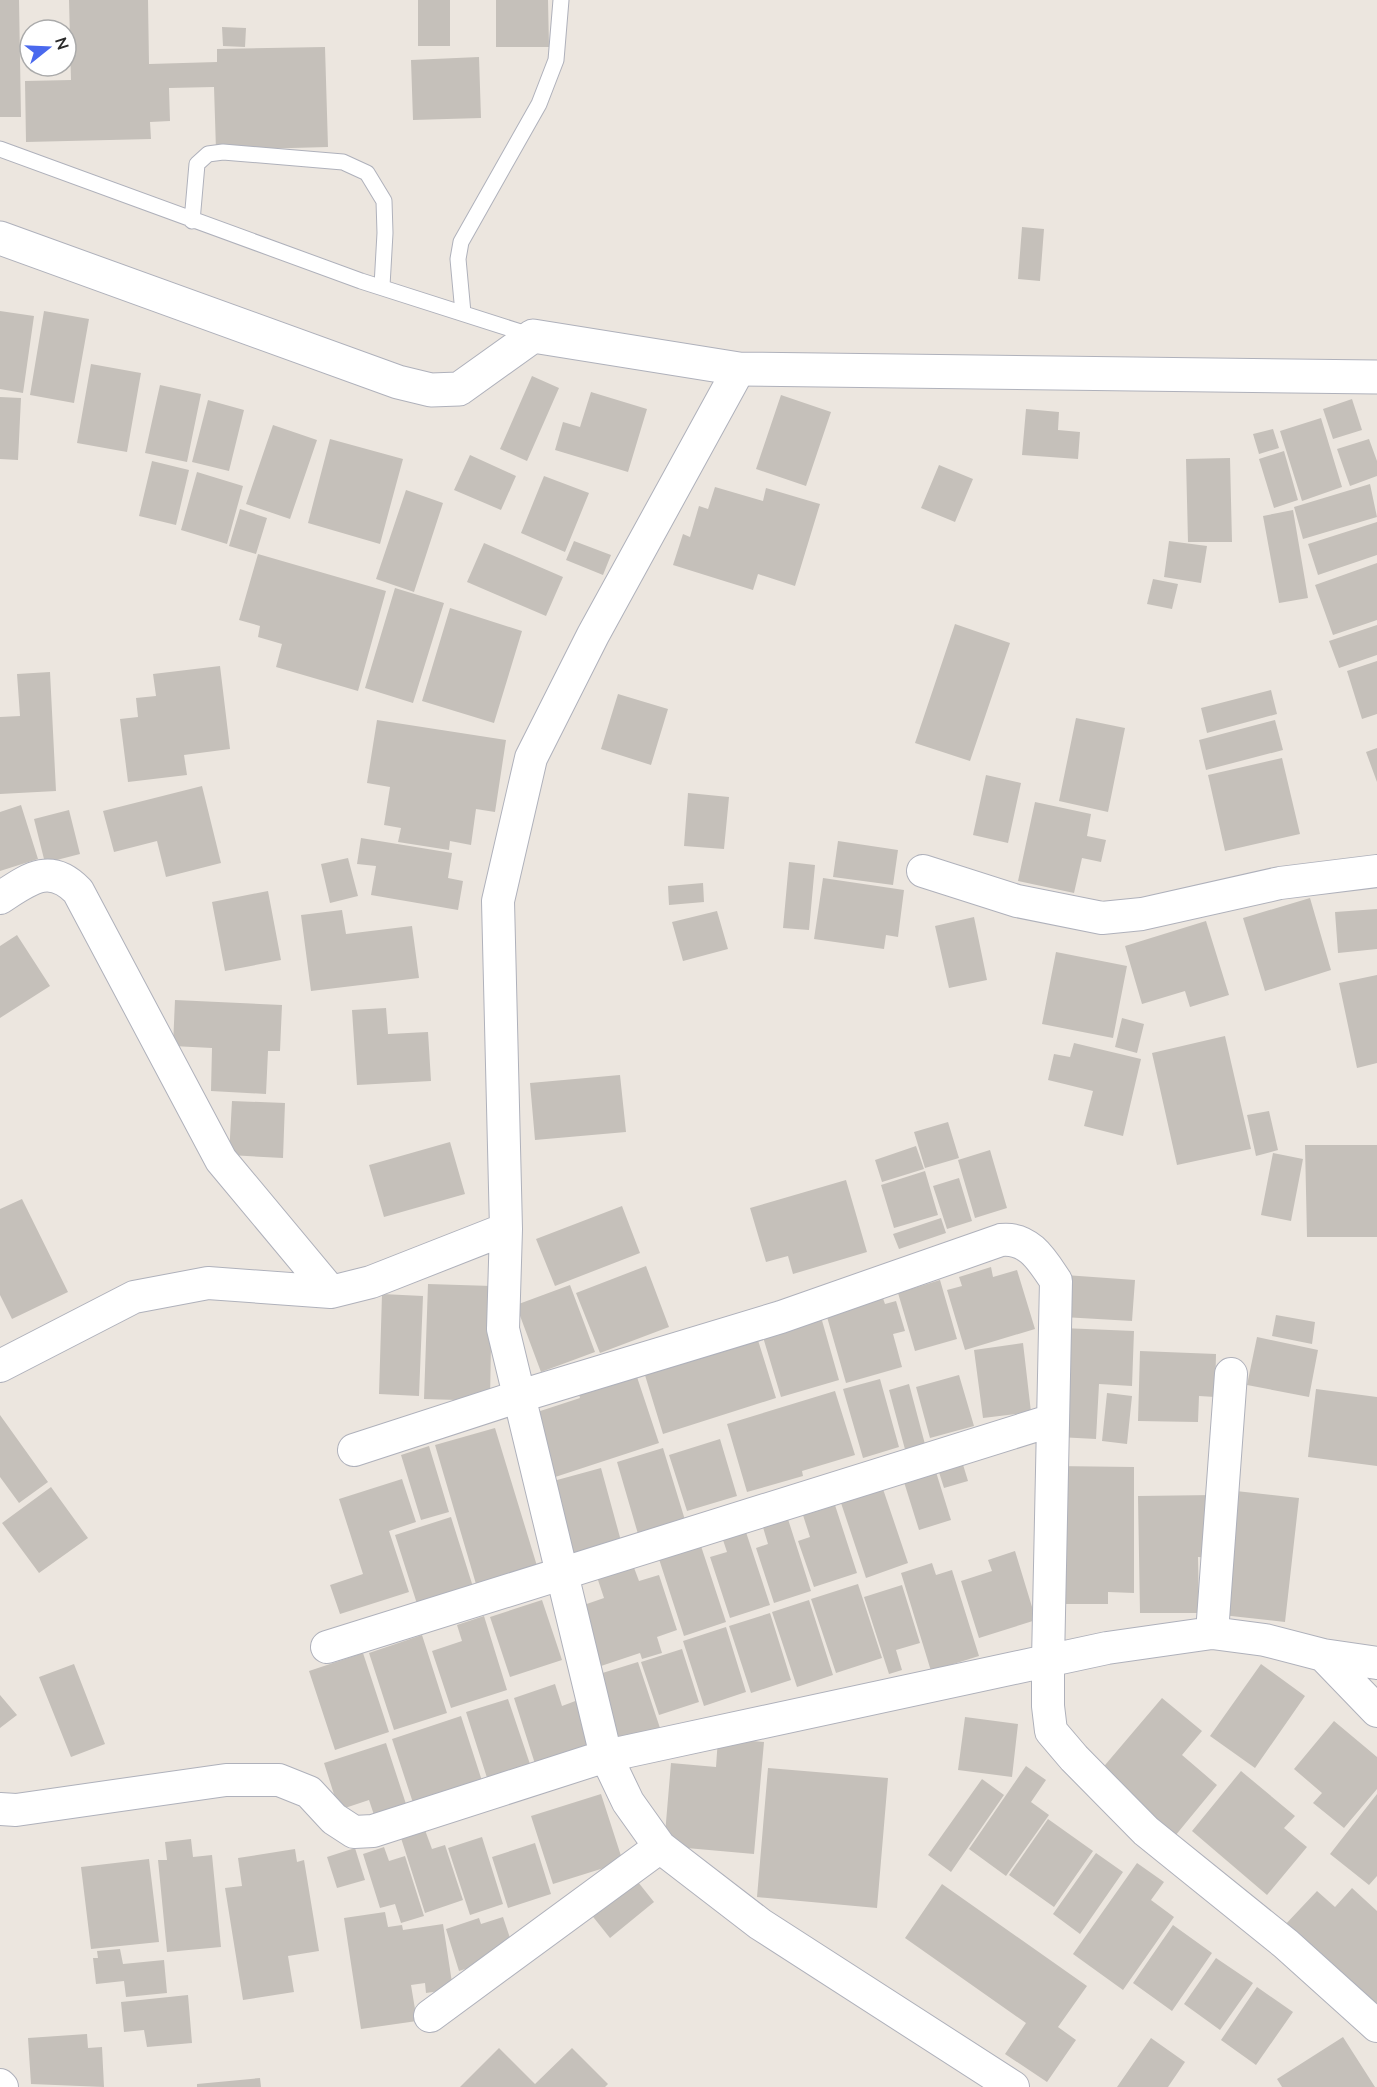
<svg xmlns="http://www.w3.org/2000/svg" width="1377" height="2087" font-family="'Nunito Sans',sans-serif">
<rect width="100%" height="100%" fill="#ece6df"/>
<path fill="#c5c0ba" d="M 0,0 L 19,0 L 21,117 L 0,117 Z
M 69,0 L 148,0 L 149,64 L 217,62 L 217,49 L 325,47 L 328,147 L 216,150 L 214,87 L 169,88 L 170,121 L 150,122 L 151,139 L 26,142 L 25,81 L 71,80 Z
M 418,0 L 450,0 L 450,46 L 418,46 Z
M 496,0 L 548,0 L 549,47 L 496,47 Z
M 222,27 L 246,28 L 245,47 L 223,46 Z
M 479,57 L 481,118 L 413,120 L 411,60 Z
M 1022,227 L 1044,229 L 1040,281 L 1018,279 Z
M 0,311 L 34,316 L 23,393 L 0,389 Z
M 44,311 L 89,319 L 74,403 L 30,395 Z
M 91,364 L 141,373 L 127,452 L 77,443 Z
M 532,376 L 559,388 L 527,461 L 500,449 Z
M 160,385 L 201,394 L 187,462 L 145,453 Z
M 591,392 L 647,409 L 628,472 L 555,450 L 563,422 L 580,427 Z
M 781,395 L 831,412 L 806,486 L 756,469 Z
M 0,397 L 21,398 L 18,460 L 0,459 Z
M 1352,399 L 1362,430 L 1333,439 L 1323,409 Z
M 208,400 L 244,410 L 229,471 L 192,462 Z
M 1026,409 L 1059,412 L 1058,430 L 1080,432 L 1078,459 L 1022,455 Z
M 1321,418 L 1342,487 L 1302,501 L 1280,431 Z
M 273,425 L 317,440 L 290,519 L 246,504 Z
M 1273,429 L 1279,448 L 1259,454 L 1253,434 Z
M 330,439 L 403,459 L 380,544 L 308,523 Z
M 1369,439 L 1377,461 L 1377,476 L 1350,486 L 1337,449 Z
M 1284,451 L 1298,500 L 1274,508 L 1259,459 Z
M 470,455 L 516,476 L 501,510 L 454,490 Z
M 1230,458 L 1232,542 L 1188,542 L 1186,459 Z
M 152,461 L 189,470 L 176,525 L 139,516 Z
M 939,465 L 973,479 L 955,522 L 921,508 Z
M 197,472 L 243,486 L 227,544 L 181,530 Z
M 544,476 L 589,493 L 565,552 L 521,533 Z
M 1370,484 L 1377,517 L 1303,539 L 1294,507 Z
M 715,487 L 763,501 L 766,488 L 820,504 L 795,586 L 758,574 L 753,590 L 673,565 L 683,534 L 690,537 L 699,506 L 708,509 Z
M 406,490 L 443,503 L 414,592 L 376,579 Z
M 240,509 L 267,518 L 256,554 L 229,546 Z
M 1293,510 L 1308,598 L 1279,603 L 1263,516 Z
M 1377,522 L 1377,555 L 1318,575 L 1308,544 Z
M 574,541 L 611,555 L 603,575 L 566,560 Z
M 1169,541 L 1207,546 L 1201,583 L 1164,577 Z
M 484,543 L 563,577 L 546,616 L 467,582 Z
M 258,554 L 386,591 L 358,691 L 276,667 L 282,644 L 258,637 L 260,626 L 239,620 Z
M 1377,563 L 1377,620 L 1333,635 L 1315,585 Z
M 1153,579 L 1178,584 L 1172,609 L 1147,604 Z
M 395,588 L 444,603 L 413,703 L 365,688 Z
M 450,608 L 522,631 L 494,723 L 422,701 Z
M 955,624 L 1010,643 L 970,761 L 915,743 Z
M 1377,625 L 1377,655 L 1339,668 L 1329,641 Z
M 1377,661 L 1377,714 L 1362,719 L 1347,671 Z
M 220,666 L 230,749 L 184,755 L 187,775 L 128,782 L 120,719 L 138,717 L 136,698 L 156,696 L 153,674 Z
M 50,672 L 56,791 L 0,794 L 0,717 L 20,716 L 17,674 Z
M 1271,690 L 1277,714 L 1207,733 L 1201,708 Z
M 618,694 L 668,709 L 651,765 L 601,749 Z
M 1076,718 L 1125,728 L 1108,812 L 1059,801 Z
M 377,720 L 506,740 L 495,812 L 476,809 L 471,845 L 450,841 L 449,850 L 398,842 L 401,828 L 384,825 L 390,787 L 367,783 Z
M 1275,720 L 1283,750 L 1206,770 L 1199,740 Z
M 1377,748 L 1377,782 L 1366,752 Z
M 1282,758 L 1300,834 L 1225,851 L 1208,775 Z
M 986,775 L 1021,783 L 1008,843 L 973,835 Z
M 202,786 L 221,863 L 166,877 L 157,841 L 114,852 L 103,811 Z
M 688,793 L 729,797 L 724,849 L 684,846 Z
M 1035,802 L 1091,814 L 1087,836 L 1106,840 L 1101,862 L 1082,858 L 1074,893 L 1018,881 Z
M 21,805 L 38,859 L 0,871 L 0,812 Z
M 69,810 L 80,854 L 45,863 L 34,819 Z
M 361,838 L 452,853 L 448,878 L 463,881 L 458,910 L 371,895 L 376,866 L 357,864 Z
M 838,841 L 898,850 L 893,885 L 833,877 Z
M 348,858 L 358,896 L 330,903 L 321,864 Z
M 789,862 L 815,865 L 809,930 L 783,928 Z
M 823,878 L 904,890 L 898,937 L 886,935 L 884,949 L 814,939 Z
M 703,883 L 704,902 L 669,905 L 668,886 Z
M 268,891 L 281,960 L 225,971 L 212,902 Z
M 1310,898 L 1331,970 L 1265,991 L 1243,918 Z
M 1377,909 L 1377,949 L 1338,953 L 1335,912 Z
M 342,910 L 346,934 L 412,926 L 419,978 L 311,991 L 301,915 Z
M 717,911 L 728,949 L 683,961 L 672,922 Z
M 974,917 L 987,980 L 949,988 L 935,926 Z
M 1206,921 L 1229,995 L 1190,1007 L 1185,991 L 1142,1004 L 1125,946 Z
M 17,935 L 50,986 L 0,1018 L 0,946 Z
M 1056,952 L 1127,966 L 1113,1038 L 1042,1024 Z
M 1377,975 L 1377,1063 L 1357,1068 L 1339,983 Z
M 175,1000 L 282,1005 L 280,1051 L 268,1051 L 266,1094 L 211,1091 L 212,1048 L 173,1046 Z
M 386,1008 L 388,1034 L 428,1032 L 431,1081 L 357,1085 L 352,1010 Z
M 1122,1018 L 1144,1024 L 1137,1053 L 1115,1047 Z
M 1225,1036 L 1251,1149 L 1177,1165 L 1152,1053 Z
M 1074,1043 L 1141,1059 L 1123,1136 L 1084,1126 L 1093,1091 L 1048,1080 L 1054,1054 L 1070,1057 Z
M 620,1075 L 626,1132 L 535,1140 L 530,1083 Z
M 232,1101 L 285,1103 L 283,1158 L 229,1155 Z
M 1269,1111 L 1278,1150 L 1256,1156 L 1247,1115 Z
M 948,1122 L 959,1158 L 925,1168 L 914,1132 Z
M 450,1142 L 465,1194 L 384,1217 L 369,1165 Z
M 1305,1145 L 1377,1145 L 1377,1237 L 1307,1237 Z
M 916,1146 L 924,1169 L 882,1182 L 875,1160 Z
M 990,1150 L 1007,1208 L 975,1218 L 958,1160 Z
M 1273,1153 L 1303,1159 L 1291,1221 L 1261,1215 Z
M 925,1171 L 938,1215 L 894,1228 L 881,1185 Z
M 959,1178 L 972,1221 L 947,1229 L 933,1186 Z
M 846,1180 L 867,1252 L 793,1274 L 788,1256 L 766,1262 L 750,1208 Z
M 22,1199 L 68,1292 L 12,1319 L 0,1295 L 0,1209 Z
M 622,1206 L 640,1253 L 555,1286 L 536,1239 Z
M 941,1218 L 946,1233 L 899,1249 L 893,1234 Z
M 646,1266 L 669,1327 L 600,1353 L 576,1293 Z
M 991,1267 L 993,1277 L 1017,1270 L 1035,1329 L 965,1350 L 947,1290 L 962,1286 L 959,1277 Z
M 1065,1275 L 1135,1280 L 1132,1321 L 1063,1317 Z
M 940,1280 L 957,1339 L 915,1351 L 898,1293 Z
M 428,1284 L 492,1286 L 490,1401 L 424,1399 Z
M 570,1285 L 595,1352 L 541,1372 L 516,1305 Z
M 879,1287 L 885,1304 L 896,1301 L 905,1331 L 893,1334 L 902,1367 L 846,1383 L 823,1303 Z
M 382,1294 L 423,1296 L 419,1396 L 379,1394 Z
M 819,1310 L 839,1380 L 781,1397 L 760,1327 Z
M 1276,1315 L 1315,1322 L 1312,1344 L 1272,1336 Z
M 1062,1328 L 1134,1331 L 1132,1386 L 1099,1384 L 1096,1439 L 1058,1437 Z
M 757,1337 L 776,1398 L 663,1434 L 644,1372 Z
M 1257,1337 L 1318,1350 L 1309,1397 L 1247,1385 Z
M 1023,1343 L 1031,1412 L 983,1418 L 974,1350 Z
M 1140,1351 L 1216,1354 L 1215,1397 L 1199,1396 L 1198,1422 L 1138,1421 Z
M 634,1368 L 659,1443 L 546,1480 L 525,1416 L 580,1398 L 577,1387 Z
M 959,1375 L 974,1426 L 930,1438 L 916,1387 Z
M 880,1379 L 899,1447 L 863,1458 L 843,1389 Z
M 909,1384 L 926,1448 L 906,1453 L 889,1390 Z
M 1316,1389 L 1377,1397 L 1377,1466 L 1308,1457 Z
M 835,1391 L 855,1455 L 802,1471 L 803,1476 L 747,1492 L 727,1424 Z
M 1107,1393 L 1132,1396 L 1127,1444 L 1102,1441 Z
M 0,1415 L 48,1482 L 19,1503 L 0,1477 Z
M 495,1428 L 537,1566 L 476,1584 L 435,1445 Z
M 720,1439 L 737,1496 L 687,1511 L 669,1455 Z
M 429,1446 L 449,1512 L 421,1520 L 401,1455 Z
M 663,1448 L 685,1520 L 638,1534 L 617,1462 Z
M 961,1458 L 968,1481 L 944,1488 L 937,1466 Z
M 1054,1466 L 1134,1467 L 1134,1593 L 1108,1592 L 1108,1604 L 1054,1604 Z
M 601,1468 L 621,1541 L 567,1556 L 546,1483 Z
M 936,1472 L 951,1520 L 919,1530 L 904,1482 Z
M 402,1479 L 416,1522 L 389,1531 L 409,1592 L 340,1614 L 330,1585 L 363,1574 L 339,1499 Z
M 882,1486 L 908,1563 L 866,1578 L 840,1500 Z
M 51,1487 L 88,1538 L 39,1573 L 2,1523 Z
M 1236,1491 L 1299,1498 L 1285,1622 L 1222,1615 Z
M 1215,1495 L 1216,1558 L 1198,1557 L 1199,1613 L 1140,1613 L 1138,1496 Z
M 834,1502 L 857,1573 L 814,1587 L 798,1541 L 810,1537 L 802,1512 Z
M 787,1516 L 811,1591 L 774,1603 L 756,1548 L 768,1544 L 762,1524 Z
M 451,1517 L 474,1590 L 418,1607 L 395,1535 Z
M 745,1529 L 770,1605 L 730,1618 L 710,1557 L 727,1552 L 722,1537 Z
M 701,1546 L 726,1622 L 684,1636 L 659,1559 Z
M 1015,1551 L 1036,1620 L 979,1638 L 961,1581 L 992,1571 L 988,1560 Z
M 932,1563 L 936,1575 L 952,1570 L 979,1656 L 931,1671 L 901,1573 Z
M 633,1565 L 639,1581 L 659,1575 L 677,1630 L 657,1637 L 662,1653 L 642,1659 L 640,1653 L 598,1667 L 578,1607 L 604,1598 L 597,1577 Z
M 858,1584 L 882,1658 L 836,1673 L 811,1599 Z
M 902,1585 L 920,1643 L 896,1650 L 902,1670 L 889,1674 L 864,1597 Z
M 542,1600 L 562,1660 L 510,1677 L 490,1617 Z
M 809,1600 L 833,1675 L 797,1687 L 772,1612 Z
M 770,1613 L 791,1680 L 751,1693 L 729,1626 Z
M 484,1616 L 507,1690 L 451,1708 L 432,1651 L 462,1641 L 457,1625 Z
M 726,1627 L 746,1692 L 704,1706 L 683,1641 Z
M 422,1635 L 447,1713 L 394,1730 L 369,1653 Z
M 682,1649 L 699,1702 L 659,1715 L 641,1662 Z
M 363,1653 L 389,1732 L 335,1750 L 309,1671 Z
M 638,1662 L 661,1731 L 619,1745 L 596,1675 Z
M 74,1664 L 105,1744 L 71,1757 L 39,1677 Z
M 1261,1664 L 1305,1696 L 1255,1768 L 1210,1736 Z
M 555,1684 L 562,1706 L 578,1700 L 594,1748 L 536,1767 L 514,1698 Z
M 0,1695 L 17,1715 L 0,1728 Z
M 1162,1698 L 1202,1731 L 1182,1755 L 1217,1785 L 1175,1836 L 1100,1771 Z
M 508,1699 L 532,1770 L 489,1784 L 466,1712 Z
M 461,1716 L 484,1787 L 415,1809 L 392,1739 Z
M 965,1717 L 1018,1724 L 1012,1777 L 958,1770 Z
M 1334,1721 L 1377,1757 L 1377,1789 L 1344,1828 L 1313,1803 L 1322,1793 L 1294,1769 Z
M 718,1738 L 764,1742 L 754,1854 L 664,1846 L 671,1763 L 716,1767 Z
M 386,1743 L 406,1804 L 374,1815 L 369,1800 L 339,1810 L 324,1763 Z
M 1026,1766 L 1046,1780 L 1031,1802 L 1049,1815 L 1006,1876 L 969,1849 Z
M 768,1768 L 888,1778 L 877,1908 L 757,1897 Z
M 1241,1771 L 1295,1816 L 1284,1828 L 1307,1847 L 1267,1895 L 1192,1831 Z
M 982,1779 L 1004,1795 L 951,1872 L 928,1855 Z
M 601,1794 L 623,1862 L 553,1884 L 531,1816 Z
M 1377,1794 L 1377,1876 L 1369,1885 L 1330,1854 Z
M 1048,1819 L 1093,1851 L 1054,1907 L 1009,1875 Z
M 425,1830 L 432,1849 L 445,1845 L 463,1900 L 425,1913 L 401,1838 Z
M 482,1837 L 503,1904 L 470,1915 L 448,1848 Z
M 191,1839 L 193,1857 L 212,1855 L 221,1947 L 167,1952 L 158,1860 L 167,1860 L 165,1842 Z
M 535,1843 L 551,1894 L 508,1908 L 492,1857 Z
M 384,1847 L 389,1861 L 405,1856 L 424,1916 L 401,1923 L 395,1904 L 380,1908 L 363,1854 Z
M 355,1848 L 365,1880 L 337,1888 L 327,1857 Z
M 295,1849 L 297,1862 L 304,1860 L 319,1951 L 288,1956 L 294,1992 L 243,2000 L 225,1888 L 242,1886 L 238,1858 Z
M 1096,1853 L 1123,1872 L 1080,1934 L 1053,1914 Z
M 149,1859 L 159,1942 L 91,1949 L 81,1867 Z
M 1137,1863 L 1164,1882 L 1151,1900 L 1174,1917 L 1123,1990 L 1073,1954 Z
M 630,1872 L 654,1902 L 610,1938 L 586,1908 Z
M 942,1884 L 1087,1986 L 1058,2027 L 1076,2040 L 1047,2082 L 1005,2054 L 1026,2023 L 905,1938 Z
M 1352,1888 L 1377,1911 L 1377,2011 L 1283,1927 L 1317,1891 L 1335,1907 Z
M 385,1912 L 388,1927 L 402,1925 L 403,1930 L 443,1924 L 453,1989 L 426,1993 L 425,1983 L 411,1985 L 417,2021 L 361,2029 L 344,1918 Z
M 503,1917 L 515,1953 L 459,1971 L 446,1929 L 479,1918 L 481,1924 Z
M 1173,1925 L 1212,1953 L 1172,2011 L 1133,1983 Z
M 120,1949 L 123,1964 L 164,1960 L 167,1993 L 126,1997 L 124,1981 L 96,1984 L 93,1958 L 98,1958 L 97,1951 Z
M 1216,1958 L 1253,1983 L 1220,2030 L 1184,2004 Z
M 1257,1987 L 1293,2012 L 1256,2065 L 1221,2040 Z
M 188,1995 L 192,2043 L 147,2047 L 144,2030 L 124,2032 L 121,2002 Z
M 87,2034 L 88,2048 L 102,2047 L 104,2087 L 31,2084 L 28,2038 Z
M 1343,2037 L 1375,2087 L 1282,2087 L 1277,2079 Z
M 1151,2038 L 1185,2062 L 1168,2087 L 1117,2087 Z
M 499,2048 L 535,2084 L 572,2048 L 608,2084 L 605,2087 L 460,2087 Z
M 260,2078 L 261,2087 L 197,2087 L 197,2084 Z"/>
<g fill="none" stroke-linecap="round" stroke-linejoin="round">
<g stroke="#afb1bb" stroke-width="17">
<path id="lane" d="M 0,149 L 361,281 L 533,336
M 192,221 L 197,164 L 208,154 L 223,152 L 343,162 L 367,173 L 384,201 L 385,233 L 382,286
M 463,313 L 458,259 L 461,242 L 539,104 L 556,60 L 561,0"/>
</g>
<g stroke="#afb1bb" stroke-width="34">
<path id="street" d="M 739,369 L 593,635 L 531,758 L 498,901 L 506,1229 L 503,1329 L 606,1756 L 628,1802 L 660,1847 L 760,1924 L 1013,2087
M 923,871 L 1017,901 L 1102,918 L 1142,914 L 1280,883 L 1377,871
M 0,898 C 29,879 50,862 78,891 L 221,1160 L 331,1292
M 0,1366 L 134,1297 L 208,1283 L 331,1292 L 371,1282 L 506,1229
M 354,1450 L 517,1397 L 781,1317 L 1001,1240 C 1029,1237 1042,1260 1056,1281 L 1048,1661 L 1048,1706 L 1051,1731 L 1074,1758 L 1146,1831 L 1286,1944 L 1377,2026
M 1212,1633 L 1231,1374
M 327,1647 L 1053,1420
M 1323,1655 L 1377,1663
M 0,1809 L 16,1810 L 226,1780 L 279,1780 L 309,1792 L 334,1819 L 354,1832 L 373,1831 L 606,1756 L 1107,1648 L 1212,1633 L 1265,1640 L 1323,1655 L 1377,1711
M 430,2016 L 660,1847
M 0,2085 L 2,2087"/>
</g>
<g stroke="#afb1bb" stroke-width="35">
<path id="secondary" d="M 0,238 L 398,382 L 431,390 L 459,389 L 533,336 L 739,369 L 1377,377"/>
</g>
<use href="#lane" stroke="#fff" stroke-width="15"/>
<use href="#street" stroke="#fff" stroke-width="32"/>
<use href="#secondary" stroke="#fff" stroke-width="33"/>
</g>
<g transform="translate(48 48) rotate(72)"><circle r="28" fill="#ffffff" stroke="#aaaaaa" stroke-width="1.5"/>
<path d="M0-4.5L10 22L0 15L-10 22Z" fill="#4a69ee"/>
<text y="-9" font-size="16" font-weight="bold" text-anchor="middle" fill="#2b2b2b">N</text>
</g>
</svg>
